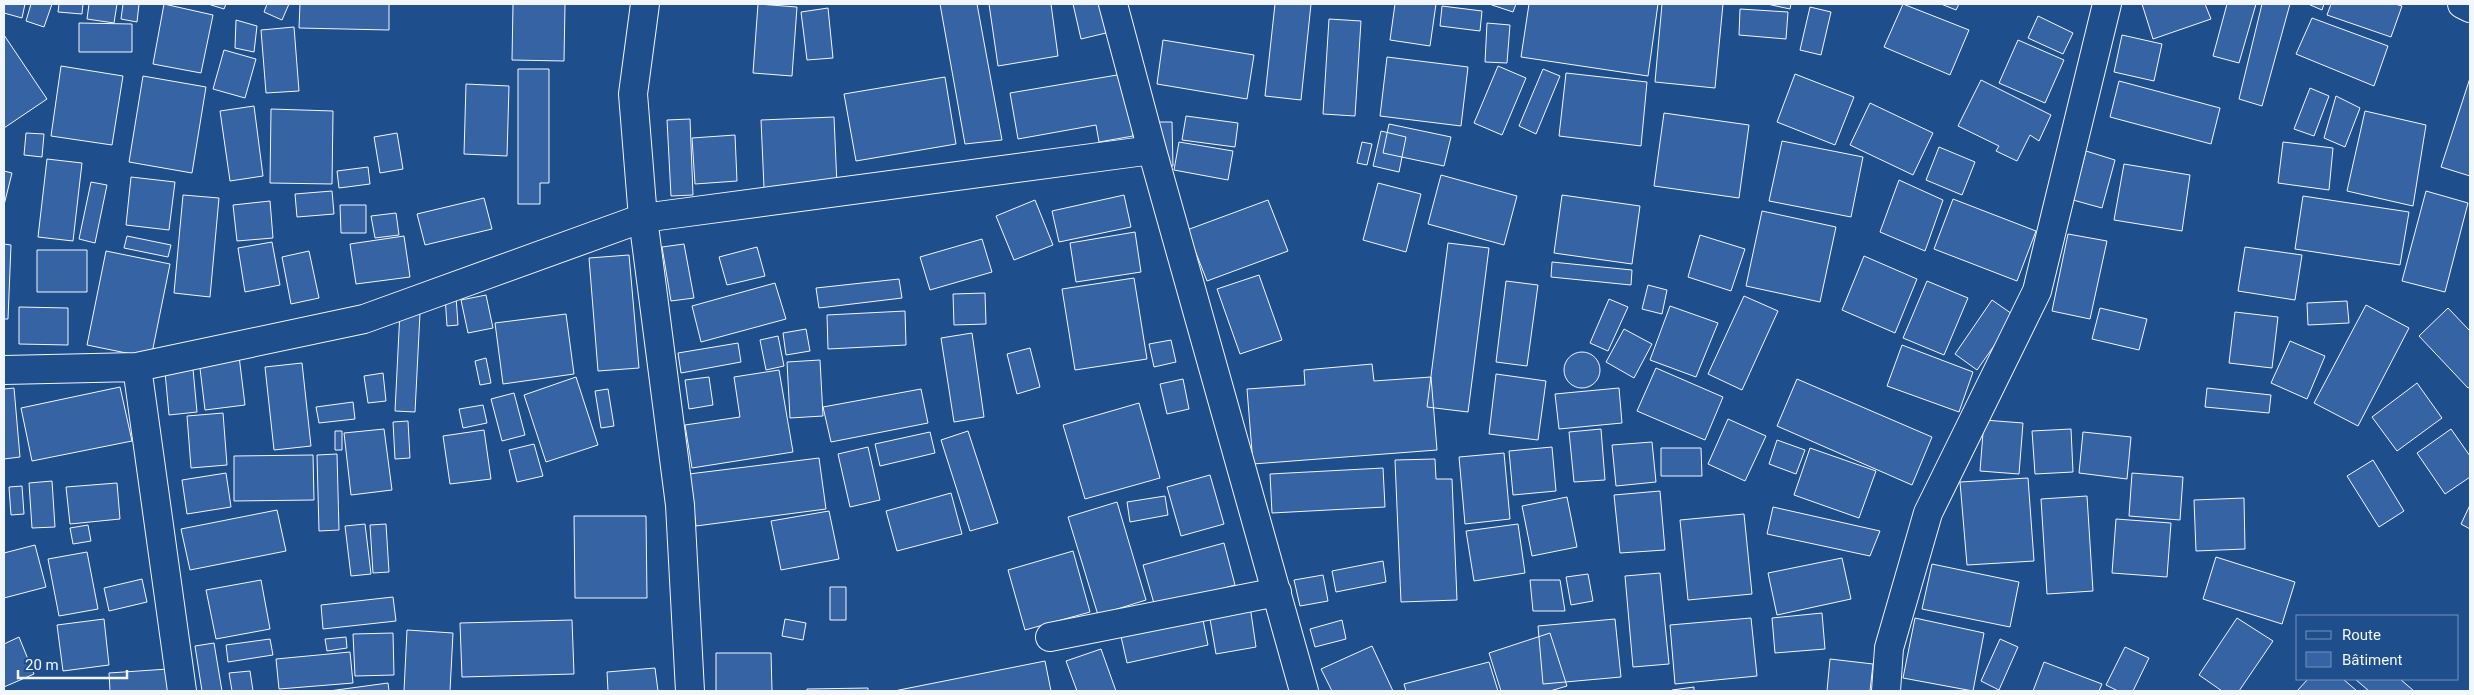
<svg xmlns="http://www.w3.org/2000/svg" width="2474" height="695" font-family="Roboto,sans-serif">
<rect width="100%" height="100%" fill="#1f4e8c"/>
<path fill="#3563a3" stroke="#f2f6ff" d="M 4,4 L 25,4 L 22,18 L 4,13 Z
M 31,4 L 52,4 L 44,27 L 26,21 Z
M 59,4 L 83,4 L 82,14 L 58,12 Z
M 89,4 L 117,4 L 114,23 L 87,19 Z
M 123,4 L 139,4 L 137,22 L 121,19 Z
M 164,4 L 213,15 L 201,73 L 153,64 Z
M 208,4 L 226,4 L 224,9 Z
M 267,4 L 289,4 L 282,20 L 264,12 Z
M 300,4 L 389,4 L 389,30 L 299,28 Z
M 513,4 L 565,4 L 564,61 L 512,60 Z
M 758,4 L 797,7 L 792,76 L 753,73 Z
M 940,4 L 977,4 L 1002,140 L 965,144 Z
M 989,4 L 1051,4 L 1058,56 L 998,66 Z
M 1073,4 L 1100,4 L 1106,33 L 1081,39 Z
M 1275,4 L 1311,4 L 1301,100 L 1265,96 Z
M 1395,4 L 1436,4 L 1430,46 L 1390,40 Z
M 1489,4 L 1516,4 L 1513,12 Z
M 1529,4 L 1658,4 L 1648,76 L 1521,57 Z
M 1662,4 L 1723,4 L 1715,88 L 1655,82 Z
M 1767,4 L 1791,4 L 1790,9 Z
M 1903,4 L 1969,30 L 1950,75 L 1884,47 Z
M 1941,4 L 1959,4 L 1956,10 Z
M 2142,4 L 2205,4 L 2211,19 L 2153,39 Z
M 2227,4 L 2256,4 L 2239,63 L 2213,56 Z
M 2262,4 L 2290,4 L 2262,106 L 2239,99 Z
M 2308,4 L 2324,4 L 2322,10 Z
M 2331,4 L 2395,4 L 2402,6 L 2391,37 L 2327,15 Z
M 1442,6 L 1482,11 L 1480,31 L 1440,26 Z
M 1810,7 L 1831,12 L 1821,55 L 1800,50 Z
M 828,8 L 833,58 L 807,60 L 801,12 Z
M 1740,9 L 1788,12 L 1786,39 L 1739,35 Z
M 2038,16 L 2073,33 L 2063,54 L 2028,38 Z
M 2312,18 L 2388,46 L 2374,86 L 2296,54 Z
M 1329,19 L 1361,21 L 1355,116 L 1323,114 Z
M 236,20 L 257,26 L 254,52 L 235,48 Z
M 79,23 L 132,24 L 132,52 L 79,52 Z
M 1487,23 L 1510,25 L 1507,63 L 1485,62 Z
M 294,27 L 299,91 L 266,93 L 261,30 Z
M 4,35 L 47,99 L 4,128 Z
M 2122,35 L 2162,44 L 2154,81 L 2114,72 Z
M 1163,40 L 1254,55 L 1247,99 L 1157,84 Z
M 2018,40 L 2064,60 L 2045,103 L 1999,83 Z
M 224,50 L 256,59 L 245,98 L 213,89 Z
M 1387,57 L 1468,67 L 1461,126 L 1380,116 Z
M 61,66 L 123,76 L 112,145 L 51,136 Z
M 1498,66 L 1526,78 L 1502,135 L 1474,123 Z
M 518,69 L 549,69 L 549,183 L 540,183 L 540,204 L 518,204 Z
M 1543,69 L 1560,76 L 1536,134 L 1519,126 Z
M 1566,73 L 1647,82 L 1641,146 L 1559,136 Z
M 1123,74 L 1133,136 L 1099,142 L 1096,125 L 1018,139 L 1010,93 Z
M 1795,74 L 1854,97 L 1835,145 L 1777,122 Z
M 143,76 L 206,87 L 192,173 L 129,162 Z
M 945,77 L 956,144 L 856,161 L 844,94 Z
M 2470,78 L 2470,176 L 2441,167 Z
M 1981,80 L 2051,115 L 2039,141 L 2030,135 L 2017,161 L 1996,151 L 1999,146 L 1958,126 Z
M 2119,81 L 2220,108 L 2211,144 L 2110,117 Z
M 466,84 L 509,86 L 507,156 L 464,154 Z
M 2310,88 L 2329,96 L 2314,136 L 2294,129 Z
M 2336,96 L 2360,108 L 2345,147 L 2324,138 Z
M 1870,103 L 1933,133 L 1913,175 L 1850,145 Z
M 254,106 L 263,176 L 230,181 L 220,111 Z
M 271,109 L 333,111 L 332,184 L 270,183 Z
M 2365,111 L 2426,125 L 2413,206 L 2347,191 Z
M 1664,113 L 1749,125 L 1739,198 L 1654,186 Z
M 1186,116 L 1238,123 L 1235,147 L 1182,140 Z
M 834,117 L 837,185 L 764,188 L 761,120 Z
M 690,119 L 693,195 L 671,196 L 667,120 Z
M 1158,122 L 1172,122 L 1173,166 L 1159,166 Z
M 1389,124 L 1451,137 L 1444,166 L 1383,153 Z
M 1381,131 L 1406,137 L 1399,172 L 1373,166 Z
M 26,133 L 44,134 L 42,157 L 24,155 Z
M 397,133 L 403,169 L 380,173 L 374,137 Z
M 735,135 L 737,181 L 695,184 L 692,138 Z
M 1782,141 L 1863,157 L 1851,217 L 1769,201 Z
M 1179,142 L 1233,151 L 1228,180 L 1174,170 Z
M 1362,142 L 1372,144 L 1367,165 L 1357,163 Z
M 2283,142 L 2333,148 L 2329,190 L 2278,183 Z
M 1939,147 L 1975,162 L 1962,195 L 1926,180 Z
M 2086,151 L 2115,160 L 2102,208 L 2073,200 Z
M 47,159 L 82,163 L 73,241 L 38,237 Z
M 2124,164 L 2190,175 L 2182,231 L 2114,220 Z
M 368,167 L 370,184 L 339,188 L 337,171 Z
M 4,171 L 12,173 L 4,205 Z
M 1441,175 L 1517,196 L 1504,245 L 1428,224 Z
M 131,177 L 175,182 L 169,230 L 126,225 Z
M 1899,180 L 1943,200 L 1925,251 L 1880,232 Z
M 91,182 L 107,185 L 95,243 L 79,239 Z
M 1378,183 L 1421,194 L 1406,252 L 1363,240 Z
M 332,191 L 334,214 L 297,217 L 295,194 Z
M 2426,191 L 2468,203 L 2445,292 L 2402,281 Z
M 183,195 L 219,198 L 210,297 L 174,293 Z
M 1124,195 L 1131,227 L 1059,242 L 1052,211 Z
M 1562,195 L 1640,206 L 1632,264 L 1554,253 Z
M 2303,196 L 2409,212 L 2400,265 L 2295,249 Z
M 484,198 L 492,229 L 425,245 L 417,214 Z
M 1953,199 L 2036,231 L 2017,281 L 1934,249 Z
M 1035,200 L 1053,245 L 1014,260 L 996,216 Z
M 1268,200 L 1288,251 L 1207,281 L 1187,230 Z
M 270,201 L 273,238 L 237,241 L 233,205 Z
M 340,205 L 366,205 L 366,233 L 341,233 Z
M 1762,211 L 1836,227 L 1820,302 L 1746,286 Z
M 396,213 L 399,235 L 375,238 L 371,216 Z
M 1135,232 L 1141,272 L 1076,282 L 1070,243 Z
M 2068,234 L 2107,241 L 2090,319 L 2052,311 Z
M 1700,235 L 1745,249 L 1731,291 L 1688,277 Z
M 127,236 L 171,245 L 168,257 L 124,248 Z
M 404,236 L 410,277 L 356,284 L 350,244 Z
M 982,239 L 992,272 L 930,290 L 920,257 Z
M 272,242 L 280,285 L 245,292 L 238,248 Z
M 1448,243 L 1489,248 L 1468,412 L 1427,407 Z
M 4,244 L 11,245 L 8,319 L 4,319 Z
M 684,244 L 694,298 L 671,301 L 662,247 Z
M 757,247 L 765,276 L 727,285 L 719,257 Z
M 2245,247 L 2302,255 L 2295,300 L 2238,291 Z
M 37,250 L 87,250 L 87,292 L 37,292 Z
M 106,251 L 170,264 L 151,358 L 87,345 Z
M 309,251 L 319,298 L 291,304 L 282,257 Z
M 629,255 L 639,368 L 598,371 L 589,258 Z
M 1864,256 L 1917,279 L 1895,333 L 1842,310 Z
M 1552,262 L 1632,270 L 1631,285 L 1551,277 Z
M 1259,275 L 1282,340 L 1240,354 L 1217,289 Z
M 1134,278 L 1147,359 L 1075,370 L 1062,289 Z
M 899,279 L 902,298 L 819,308 L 816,288 Z
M 1506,281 L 1538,285 L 1527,366 L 1496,362 Z
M 1927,281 L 1968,298 L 1944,355 L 1903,338 Z
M 775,283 L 786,319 L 701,342 L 692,306 Z
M 1648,285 L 1667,290 L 1662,314 L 1642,309 Z
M 985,293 L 986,324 L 954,325 L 953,294 Z
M 486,295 L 493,328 L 468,333 L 461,300 Z
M 445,296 L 456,296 L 458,325 L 447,326 Z
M 1744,296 L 1778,311 L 1742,390 L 1708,374 Z
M 1609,299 L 1628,307 L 1608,351 L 1590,343 Z
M 1992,300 L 2015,316 L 1977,370 L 1955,354 Z
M 2347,301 L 2349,323 L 2308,325 L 2307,303 Z
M 2366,305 L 2409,328 L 2358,426 L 2314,403 Z
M 1670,306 L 1718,323 L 1696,377 L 1650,360 Z
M 19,307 L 68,308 L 68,345 L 19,344 Z
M 2100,308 L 2147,319 L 2139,350 L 2092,339 Z
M 2448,308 L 2470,331 L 2470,387 L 2468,388 L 2419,336 Z
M 400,311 L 420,313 L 415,412 L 395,411 Z
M 905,311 L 906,345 L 828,349 L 827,315 Z
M 2235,312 L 2278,317 L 2272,368 L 2229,363 Z
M 566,314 L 574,374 L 503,384 L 495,323 Z
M 806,329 L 810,351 L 786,355 L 783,333 Z
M 1624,329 L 1652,344 L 1634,378 L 1606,362 Z
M 972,333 L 984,417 L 954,422 L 941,338 Z
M 778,336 L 784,366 L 766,370 L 760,340 Z
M 1171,340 L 1176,362 L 1154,367 L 1149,344 Z
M 2290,341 L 2325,356 L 2307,399 L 2271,383 Z
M 738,343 L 741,362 L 681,373 L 678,353 Z
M 1902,345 L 1973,372 L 1959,412 L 1887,386 Z
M 1030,348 L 1040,387 L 1017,394 L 1007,354 Z
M1564 370a18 18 0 1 1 36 0a18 18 0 1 1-36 0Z
M 239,356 L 245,405 L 205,410 L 199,360 Z
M 486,358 L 491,383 L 480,385 L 475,361 Z
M 820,360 L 823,416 L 790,418 L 787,362 Z
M 302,363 L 311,446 L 274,450 L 265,367 Z
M 1372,364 L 1374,381 L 1431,377 L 1437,450 L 1253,464 L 1247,389 L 1305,385 L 1304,370 Z
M 1656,368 L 1723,397 L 1705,440 L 1637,411 Z
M 193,369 L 197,412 L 169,415 L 165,372 Z
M 779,370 L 793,452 L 692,468 L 685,425 L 740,417 L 734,377 Z
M 383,373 L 386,401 L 368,403 L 364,376 Z
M 1496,374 L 1546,381 L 1538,440 L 1489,434 Z
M 576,377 L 598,445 L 546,462 L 524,395 Z
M 709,377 L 713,405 L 689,409 L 685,380 Z
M 1183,379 L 1189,409 L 1167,414 L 1160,384 Z
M 1797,379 L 1932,437 L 1912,485 L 1777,426 Z
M 2417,383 L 2442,418 L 2397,451 L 2372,417 Z
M 120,387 L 132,441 L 32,461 L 21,408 Z
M 14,388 L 20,457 L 4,459 L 4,389 Z
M 1619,388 L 1622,423 L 1559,429 L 1555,394 Z
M 2207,388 L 2271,395 L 2269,413 L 2205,407 Z
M 608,389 L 614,426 L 601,428 L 595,391 Z
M 921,389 L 928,423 L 831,442 L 823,407 Z
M 514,393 L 525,435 L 502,441 L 491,399 Z
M 353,402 L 355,419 L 319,423 L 316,407 Z
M 1139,403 L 1160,478 L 1085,499 L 1063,425 Z
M 483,405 L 487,423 L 463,428 L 459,409 Z
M 223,413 L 227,465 L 191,468 L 187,416 Z
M 1728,419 L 1766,436 L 1745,481 L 1708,464 Z
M 1984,420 L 2023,423 L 2019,474 L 1980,471 Z
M 408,421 L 410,458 L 395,459 L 393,422 Z
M 384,429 L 392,490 L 351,495 L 344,433 Z
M 1601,429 L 1605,480 L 1574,482 L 1569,432 Z
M 2071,429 L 2073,472 L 2035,474 L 2032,431 Z
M 2451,429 L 2470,456 L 2470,477 L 2445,494 L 2417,453 Z
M 484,430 L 491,479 L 450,484 L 443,436 Z
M 335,431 L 342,431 L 342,450 L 335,450 Z
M 968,431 L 998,523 L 970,531 L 941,440 Z
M 930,432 L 935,453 L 880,466 L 875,444 Z
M 2083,432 L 2131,437 L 2127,479 L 2079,473 Z
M 1777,440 L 1805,450 L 1796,474 L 1769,464 Z
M 1652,442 L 1656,482 L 1616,486 L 1612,445 Z
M 534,444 L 543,476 L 517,482 L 509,450 Z
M 868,447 L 880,500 L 850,507 L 838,454 Z
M 1552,447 L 1556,491 L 1513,495 L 1509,451 Z
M 1661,448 L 1701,448 L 1702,476 L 1661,476 Z
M 1810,448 L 1876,471 L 1859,518 L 1794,495 Z
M 1504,453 L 1510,519 L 1465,524 L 1459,457 Z
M 337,454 L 339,530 L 319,531 L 317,455 Z
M 313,455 L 314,500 L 234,501 L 234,456 Z
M 819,458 L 826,509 L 696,526 L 689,474 Z
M 1435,459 L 1436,479 L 1452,479 L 1457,600 L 1401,602 L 1395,460 Z
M 2373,460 L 2404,511 L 2379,527 L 2347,476 Z
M 1383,468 L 1385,507 L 1272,513 L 1270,474 Z
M 226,473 L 231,507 L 187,514 L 182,480 Z
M 2132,473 L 2183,477 L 2180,520 L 2129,516 Z
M 1210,475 L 1224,524 L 1181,536 L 1167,487 Z
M 2028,478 L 2034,561 L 1967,565 L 1960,482 Z
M 52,481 L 55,527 L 32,528 L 29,483 Z
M 117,483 L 120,519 L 70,524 L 66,487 Z
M 22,486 L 24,514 L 11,515 L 9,487 Z
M 1660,491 L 1665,550 L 1620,553 L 1614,495 Z
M 951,493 L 962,534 L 897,551 L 886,511 Z
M 1165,496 L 1168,515 L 1130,522 L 1127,502 Z
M 2087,496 L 2093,591 L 2047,594 L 2041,499 Z
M 1567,497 L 1577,547 L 1532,556 L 1522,506 Z
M 2244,498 L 2245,549 L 2196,551 L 2194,500 Z
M 1117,502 L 1146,600 L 1098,615 L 1068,517 Z
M 2470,505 L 2470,529 L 2461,524 Z
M 1773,507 L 1880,531 L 1870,556 L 1767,534 Z
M 277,510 L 286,551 L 190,570 L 181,529 Z
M 829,511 L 839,559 L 781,570 L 771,521 Z
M 1744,514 L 1752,594 L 1688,600 L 1680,520 Z
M 574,516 L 646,516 L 647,598 L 575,598 Z
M 2116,519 L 2171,523 L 2167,577 L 2112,573 Z
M 365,524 L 371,574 L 351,576 L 345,526 Z
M 386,524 L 389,572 L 373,573 L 370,525 Z
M 1518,524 L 1525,573 L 1474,581 L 1466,531 Z
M 88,525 L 91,541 L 73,544 L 70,528 Z
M 1224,543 L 1235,585 L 1155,607 L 1143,565 Z
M 35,545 L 46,587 L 4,598 L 4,553 Z
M 1073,551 L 1090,612 L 1025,630 L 1008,570 Z
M 87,552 L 98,609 L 59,616 L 48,559 Z
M 2216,557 L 2295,582 L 2282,624 L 2203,599 Z
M 1842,558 L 1851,599 L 1777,615 L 1768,573 Z
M 1383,561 L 1386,582 L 1336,592 L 1332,571 Z
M 1932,564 L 2019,582 L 2010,627 L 1922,609 Z
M 1660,573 L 1669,664 L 1633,667 L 1625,576 Z
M 1588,574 L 1593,601 L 1571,605 L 1566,577 Z
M 1323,575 L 1328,601 L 1300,606 L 1294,580 Z
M 142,579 L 147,602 L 109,611 L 104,588 Z
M 261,580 L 270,629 L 216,639 L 206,590 Z
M 1530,580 L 1560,580 L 1565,611 L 1533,611 Z
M 830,587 L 846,587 L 846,620 L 830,620 Z
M 393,597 L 396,621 L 323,629 L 321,605 Z
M 1250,606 L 1256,647 L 1216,654 L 1209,613 Z
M 1822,613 L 1825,649 L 1775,653 L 1772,618 Z
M 1202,615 L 1208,645 L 1127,663 L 1120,632 Z
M 1751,618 L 1757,676 L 1675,684 L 1670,625 Z
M 1915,618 L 1984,633 L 1973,691 L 1903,678 Z
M 2237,618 L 2273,641 L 2239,691 L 2222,691 L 2199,675 Z
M 104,619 L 109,665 L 63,671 L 57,625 Z
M 785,619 L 806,623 L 803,640 L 782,636 Z
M 1615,619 L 1621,677 L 1543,684 L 1538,626 Z
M 572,620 L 574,674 L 462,677 L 460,623 Z
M 1342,620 L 1346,639 L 1315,647 L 1310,629 Z
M 407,630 L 453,633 L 450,691 L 404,691 Z
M 393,633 L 394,675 L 355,676 L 353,634 Z
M 1550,633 L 1567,686 L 1550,691 L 1501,691 L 1489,653 Z
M 19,637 L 34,674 L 4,687 L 4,644 Z
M 346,637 L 347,648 L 327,651 L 325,639 Z
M 270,639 L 273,655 L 228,662 L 226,645 Z
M 2000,639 L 2018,647 L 1999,690 L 1981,681 Z
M 214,643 L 222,691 L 202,691 L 195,646 Z
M 1372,646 L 1393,691 L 1332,691 L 1321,669 Z
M 2125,647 L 2149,658 L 2133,691 L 2118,691 L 2106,685 Z
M 1101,649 L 1116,691 L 1077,691 L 1066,661 Z
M 350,652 L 353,683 L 279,689 L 276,659 Z
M 716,653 L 771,653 L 772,691 L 716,691 Z
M 1830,659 L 1873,664 L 1870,691 L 1827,691 Z
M 1045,661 L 1051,691 L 894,691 Z
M 1489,662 L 1498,691 L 1406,691 L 1404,684 Z
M 2044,662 L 2102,684 L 2099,691 L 2033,691 Z
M 655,668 L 658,691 L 608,691 L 607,672 Z
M 168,669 L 170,691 L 110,691 L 109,673 Z
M 250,671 L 253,691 L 232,691 L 229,673 Z
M 2308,679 L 2343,679 L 2357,691 L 2297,691 Z
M 2355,679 L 2400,679 L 2414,691 L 2369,691 Z
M 388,683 L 389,691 L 329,691 Z
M 1694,687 L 1694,691 L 1672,691 L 1672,690 Z
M 868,688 L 868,691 L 807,691 L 807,689 Z"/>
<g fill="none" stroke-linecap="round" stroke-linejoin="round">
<g stroke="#f2f6ff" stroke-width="30">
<path id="minor" d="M 645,4 L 633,94 L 643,218 L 680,505 L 690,691
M 1113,4 L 1152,150 L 1304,691
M 137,367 L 182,691
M 4,370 L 137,367 L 364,319 L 643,218 L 1152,150
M 1050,637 L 1277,592
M 1886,691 L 1889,648 L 1928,513 L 2037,291 L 2107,4"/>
</g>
<g stroke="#f2f6ff" stroke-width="30">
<path id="tertiary" d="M 2462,4 L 2470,8"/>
</g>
<use href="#minor" stroke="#1f4e8c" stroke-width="28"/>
<use href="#tertiary" stroke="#1f4e8c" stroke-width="28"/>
</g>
<rect width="2474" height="695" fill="none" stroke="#f2f6ff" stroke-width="10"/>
<rect x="2296" y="615" width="162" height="65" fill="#1f4e8c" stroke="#7391ba"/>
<rect x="2306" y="631" width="25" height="8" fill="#1f4e8c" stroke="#7391ba"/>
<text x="2342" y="640" font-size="15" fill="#f2f6ff">Route</text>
<rect x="2306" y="652" width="25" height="15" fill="#3563a3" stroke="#7391ba"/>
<text x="2342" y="665" font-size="15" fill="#f2f6ff">Bâtiment</text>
<path d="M18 670v8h109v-8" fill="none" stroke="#f2f6ff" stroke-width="2.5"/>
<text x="25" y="670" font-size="15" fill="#f2f6ff" stroke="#1f4e8c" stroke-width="4" paint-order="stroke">20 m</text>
</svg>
